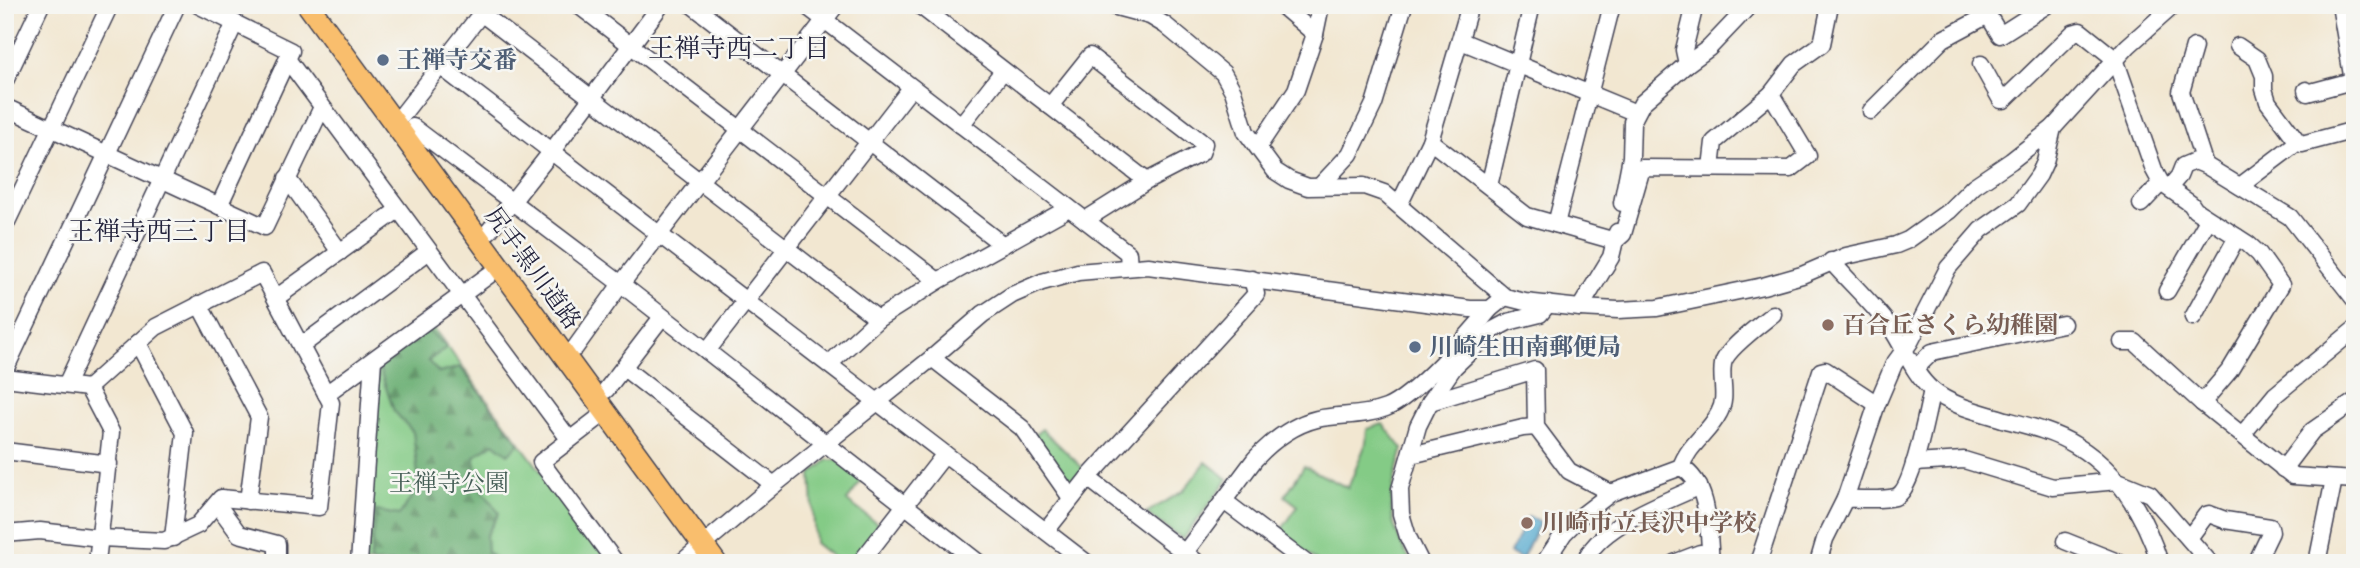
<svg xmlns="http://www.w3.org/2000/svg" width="2360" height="568" font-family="'IM FELL English','Noto Serif JP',serif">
	<defs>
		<pattern id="forest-firs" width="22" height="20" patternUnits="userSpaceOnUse" patternTransform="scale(1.75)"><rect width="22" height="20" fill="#6baf73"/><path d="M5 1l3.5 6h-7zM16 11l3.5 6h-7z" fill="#588e60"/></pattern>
	</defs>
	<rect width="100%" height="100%" fill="#f6f6f2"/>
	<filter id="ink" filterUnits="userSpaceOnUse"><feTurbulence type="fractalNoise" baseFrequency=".0143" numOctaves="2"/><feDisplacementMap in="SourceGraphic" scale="14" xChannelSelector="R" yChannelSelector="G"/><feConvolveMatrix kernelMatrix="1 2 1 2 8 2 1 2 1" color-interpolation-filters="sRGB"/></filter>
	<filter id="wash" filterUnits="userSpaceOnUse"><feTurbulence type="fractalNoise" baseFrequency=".00686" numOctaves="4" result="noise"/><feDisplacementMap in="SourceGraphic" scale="28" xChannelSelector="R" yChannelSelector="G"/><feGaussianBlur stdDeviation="1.57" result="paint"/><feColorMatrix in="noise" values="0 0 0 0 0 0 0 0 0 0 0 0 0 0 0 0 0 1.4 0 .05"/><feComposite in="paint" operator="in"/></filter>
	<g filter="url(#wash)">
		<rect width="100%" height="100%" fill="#f2e7d1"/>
		<g fill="#84cb86" stroke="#537660" stroke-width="2">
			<path d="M431 325 610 563H364L378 364Z"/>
			<path d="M1383 424 1403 449C1388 497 1384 519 1412 563H1319L1280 532 1298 506 1285 496 1304 466 1348 488 1366 443 1367 429Z"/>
			<path d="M1042 429 1085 470 1070 486 1033 436Z"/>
			<path d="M828 460H837L862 480 847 501 882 527 854 563H840L815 543 811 474Z"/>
			<path d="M1206 462 1228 479 1183 539 1146 513 1183 491Z"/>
		</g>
		<path fill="url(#forest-firs)" stroke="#466857" stroke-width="2" d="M426 329 447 347 428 361 439 373 460 367 520 443 508 454 494 443 474 457 483 491 499 513 486 536 487 552 501 563H370L376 511 399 515 412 497 418 475 413 432 394 411 378 364Z"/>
		<path fill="#52a8ce" stroke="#3a6584" stroke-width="2" d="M1528 516 1540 522 1522 559 1510 553Z"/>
	</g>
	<g filter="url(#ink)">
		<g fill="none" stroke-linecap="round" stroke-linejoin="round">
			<defs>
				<g id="minor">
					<path d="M198 5 291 51 219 206"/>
					<path d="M578 5 938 281"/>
					<path d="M692 5 1003 245"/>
					<path d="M805 5 1128 253 1129 267"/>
					<path d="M919 5 1147 181"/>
					<path d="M1109 5 1150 16 1165 25 1223 73 1233 91 1246 132 1275 171 1289 180 1308 187 1364 186 1384 193 1505 297 1525 302 1580 308 1618 310 1657 308 1763 286 1802 275 1846 256 1896 245 1908 240 1949 211 1974 186 2011 161 2053 128 2128 46 2174 5"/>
					<path d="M1281 5 1315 34"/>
					<path d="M2340 5 2355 93"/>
					<path d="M481 13 878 319"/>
					<path d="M1988 15 2000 35 2047 5"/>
					<path d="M1461 41 1636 113"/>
					<path d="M2238 46 2257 59 2264 76V89L2268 102 2298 142"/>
					<path d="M2194 47 2181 92 2205 165"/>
					<path d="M287 59 569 439"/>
					<path d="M1687 64 1684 50 1695 5"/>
					<path d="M1981 64 2001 100H2004L2073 33 2080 31 2115 59 2154 170 2161 183 2191 204 2195 210 2248 244 2259 254 2281 285 2230 370 2202 403"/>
					<path d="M440 66 1087 563"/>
					<path d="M5 81 41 5"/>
					<path d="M2306 90 2307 93 2352 81"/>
					<path d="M1050 106 1090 56 1204 144 1201 153 1147 181 1085 220"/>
					<path d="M5 107 265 227 322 107"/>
					<path d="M1871 111 1943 39 1988 15 1986 5"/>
					<path d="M402 115 487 6"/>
					<path d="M961 125 1003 71"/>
					<path d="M413 127 621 284 979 563"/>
					<path d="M1430 141 1527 216 1615 241 1623 234 1642 168 1791 169 1808 156 1771 94"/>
					<path d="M1258 147 1296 90 1315 34 1321 5"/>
					<path d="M1711 168 1714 142 1771 94 1794 64 1822 44 1830 5"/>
					<path d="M287 178 340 252"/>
					<path d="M1320 186 1350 154 1374 104 1404 5"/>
					<path d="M1489 186 1532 5"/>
					<path d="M2240 186 2298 142 2302 144 2355 130"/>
					<path d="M2169 188 2179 176 2183 166 2195 161 2205 165 2290 217 2355 300"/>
					<path d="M1622 203 1631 157 1632 122 1642 103 1687 64 1709 48 1750 5"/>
					<path d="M2141 204 2161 183"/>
					<path d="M1399 205 1430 141 1470 5"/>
					<path d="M1556 224 1612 5"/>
					<path d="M5 226 110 5"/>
					<path d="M489 231 552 151 661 5"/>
					<path d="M1831 261C1850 283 1873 304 1891 328 1905 348 1913 374 1932 390 1953 407 1981 412 2006 420 2029 426 2054 432 2075 445 2119 471 2145 516 2160 563"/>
					<path d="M2167 291 2208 220"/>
					<path d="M276 298 398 210"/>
					<path d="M199 304 259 417 248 501"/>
					<path d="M1580 308 1611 257 1617 232"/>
					<path d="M2193 317 2237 237"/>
					<path d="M2122 342H2135L2202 403 2293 476 2355 480"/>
					<path d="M138 343 185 433 173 538"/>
					<path d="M301 346 429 251"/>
					<path d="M575 348 621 284 836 5"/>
					<path d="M707 351 911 88"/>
					<path d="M932 358 1022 428 1071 498"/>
					<path d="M829 364 878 319 938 281 1069 208"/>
					<path d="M624 368 774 485"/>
					<path d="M1915 369 1932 352 2063 324"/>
					<path d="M5 370 177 5"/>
					<path d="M5 378 88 388 156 327 262 273 331 403 319 507 221 498 198 525 164 541 100 538 40 531 5 534"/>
					<path d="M66 385 235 23"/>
					<path d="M88 388 111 432 97 563"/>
					<path d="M606 390 662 317"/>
					<path d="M326 394 489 275"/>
					<path d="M1430 402 1535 370 1536 427 1569 471 1611 493"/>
					<path d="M606 412 541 462 616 563"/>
					<path d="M2242 435 2275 395 2355 329"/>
					<path d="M5 451 109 464"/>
					<path d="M1411 455 1523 428 1536 427"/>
					<path d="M1914 463 1964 460 2053 487 2118 481 2150 494 2210 563"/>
					<path d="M1681 467C1688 445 1709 433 1719 413 1728 397 1720 381 1723 364 1725 350 1762 323 1773 314"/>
					<path d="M1681 467C1711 485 1708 531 1711 563"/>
					<path d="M2283 469 2312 431 2355 401"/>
					<path d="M1088 478 1198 563"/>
					<path d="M1845 499C1860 498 1880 501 1895 497 1913 492 1927 410 1932 390"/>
					<path d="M1224 501 1306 563"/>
					<path d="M217 504 239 534 277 544V563"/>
					<path d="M1046 531 1088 478 1256 294 1252 279"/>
					<path d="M2189 538 2206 515 2209 514 2225 520 2270 527 2271 532 2256 563"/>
					<path d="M2065 541 2120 563"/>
					<path d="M359 563 373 360"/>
					<path d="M681 563 774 485 932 358 983 314 1012 295 1042 282 1078 272 1148 266 1470 309H1490L1505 297"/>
					<path d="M860 563 945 454"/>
					<path d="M1177 563 1255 459C1272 441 1292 425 1317 419 1340 414 1363 417 1386 408 1414 397 1470 334 1490 309"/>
					<path d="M1421 563 1408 537 1401 514 1400 489 1418 426 1430 402 1454 367 1493 330 1508 322 1540 314 1548 304"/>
					<path d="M1544 563 1564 533 1581 516 1611 493 1681 467"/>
					<path d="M1584 563C1598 525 1665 503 1699 486"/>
					<path d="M1674 563 1700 553 1710 554"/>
					<path d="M1758 563 1821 371 1825 370 1877 404"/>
					<path d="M1818 563 1825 539 1845 499 1877 404 1894 364 1910 342 1948 268 1981 230 2018 204 2039 175 2045 162 2053 128"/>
					<path d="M2317 563 2334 479"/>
				</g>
				<path id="major" d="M308 5 716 563"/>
			</defs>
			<use href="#minor" stroke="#414052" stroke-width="19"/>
			<use href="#major" stroke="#414052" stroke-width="24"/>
			<use href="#minor" stroke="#fff" stroke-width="16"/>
			<use href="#major" stroke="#f9be6d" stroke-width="21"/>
		</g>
	</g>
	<g fill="#5c6f8a" stroke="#f6f6f2" stroke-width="2.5">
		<circle cx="383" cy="60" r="7"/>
		<circle cx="1415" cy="347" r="7"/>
	</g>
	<g fill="#8d6e63" stroke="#f6f6f2" stroke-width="2.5">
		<circle cx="1828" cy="325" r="7"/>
		<circle cx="1527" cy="523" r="7"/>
	</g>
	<g text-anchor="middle" stroke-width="5" stroke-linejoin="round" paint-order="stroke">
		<g font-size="24" font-weight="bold" fill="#4e5e75" stroke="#f6f6f2" text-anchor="start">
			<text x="397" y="68">王禅寺交番</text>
			<text x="1429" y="355">川崎生田南郵便局</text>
		</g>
		<g font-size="24" fill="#22223b" stroke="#f6f6f2">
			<text transform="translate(533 268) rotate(54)" y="8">尻手黒川道路</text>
		</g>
		<g font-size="24" font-weight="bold" fill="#785e54" stroke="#f6f6f2" text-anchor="start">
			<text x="1842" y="333">百合丘さくら幼稚園</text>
			<text x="1541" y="531">川崎市立長沢中学校</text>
		</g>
		<g font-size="24" fill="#445d55" stroke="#f6f6f2">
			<text x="449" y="491">王禅寺公園</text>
		</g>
		<g font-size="26" fill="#22223b" stroke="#f6f6f2">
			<text x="739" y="57">王禅寺西二丁目</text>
			<text x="159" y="240">王禅寺西三丁目</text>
		</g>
	</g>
	<rect width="2360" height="568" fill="none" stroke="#f6f6f2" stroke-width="28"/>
</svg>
